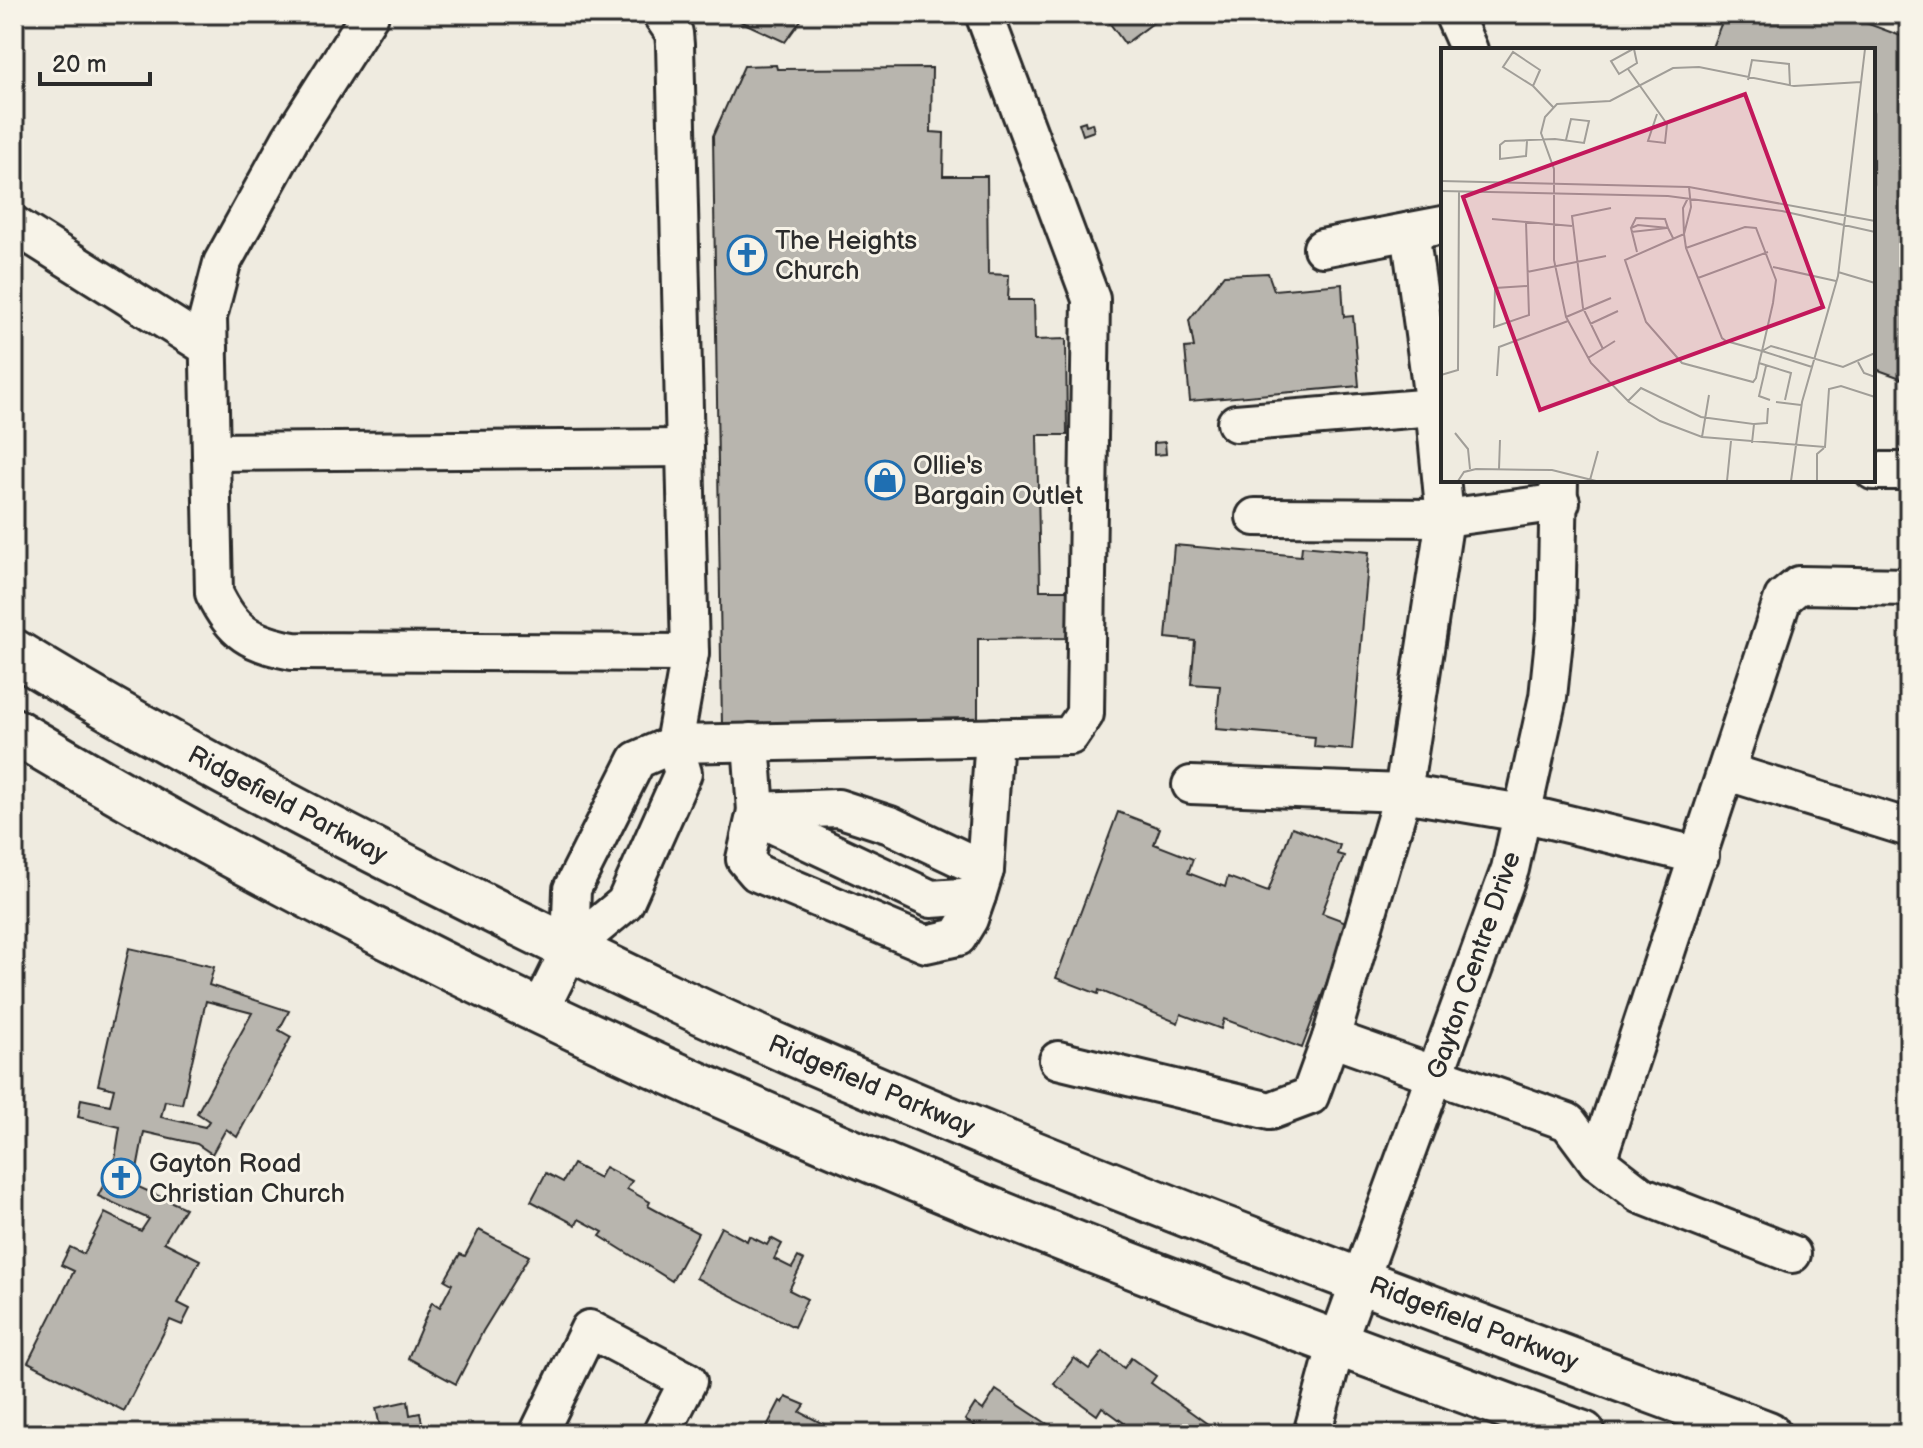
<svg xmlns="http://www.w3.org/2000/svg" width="1923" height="1448" font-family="'Balsamiq Sans',sans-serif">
	<rect width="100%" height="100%" fill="#efebe0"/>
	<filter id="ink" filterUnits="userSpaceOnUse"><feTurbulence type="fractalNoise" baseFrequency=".0125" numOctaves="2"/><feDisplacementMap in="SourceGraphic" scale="16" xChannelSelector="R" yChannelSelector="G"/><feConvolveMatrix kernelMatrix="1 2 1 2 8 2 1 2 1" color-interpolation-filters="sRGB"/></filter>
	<g filter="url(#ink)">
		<g fill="#b8b5ae" stroke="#2b2b2b" stroke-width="2" fill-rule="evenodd">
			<path d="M725 14H801L804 16 785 42Z"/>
			<path d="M1103 14H1165L1125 44Z"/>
			<path d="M1725 14H1842L1909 39V381L1873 368V50H1711Z"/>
			<path d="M776 65 777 69 932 68 931 132 944 133 943 176H987L988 274 1009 275 1008 300H1034L1035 340 1066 339 1067 435H1037L1040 590H1071L1070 638 978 639V725L722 727 713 136 744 66Z"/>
			<path d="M1085 121 1086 125 1092 123 1094 131 1083 135 1079 123Z"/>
			<path d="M1268 273 1274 290 1342 284 1344 317 1353 316 1359 386 1190 401 1185 348 1194 347 1189 320 1224 275Z"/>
			<path d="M1165 442 1166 454 1154 455V443Z"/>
			<path d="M1174 545 1301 556 1302 546 1369 552 1352 750 1314 747 1315 737 1216 729 1220 686 1191 684 1195 641 1166 638Z"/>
			<path d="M1118 812 1160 828 1154 844 1193 859 1188 873 1225 887 1228 877 1268 892 1292 827 1340 845 1337 854 1344 856 1322 913 1349 923 1302 1048 1224 1019 1221 1029 1181 1014 1178 1023 1099 990 1098 994 1056 978Z"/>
			<path d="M129 948 214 967 209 985 289 1011 279 1030 291 1037 237 1137 226 1129 212 1154 197 1144 144 1132 134 1185 185 1208 164 1242 200 1260 178 1303 190 1309 182 1325 170 1320 124 1411 28 1362 74 1271 61 1265 70 1247 84 1254 105 1213 141 1231 149 1219 98 1196 111 1170 113 1171 120 1127 78 1117 81 1099 110 1105 114 1089 98 1085ZM206 1001 252 1013 197 1113 209 1121 205 1127 161 1117 165 1101 182 1104Z"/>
			<path d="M573 1164 599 1178 605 1167 632 1181 627 1189 650 1202 648 1206 698 1233 672 1281 600 1236 603 1232 579 1219 576 1225 531 1201 546 1173 563 1182Z"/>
			<path d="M721 1227 747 1241 749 1236 767 1245 771 1238 782 1244 774 1259 792 1268 798 1257 804 1260 789 1290 807 1299 794 1327 696 1278Z"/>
			<path d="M479 1230 529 1256 483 1331 456 1384 408 1358 432 1302 440 1307 452 1284 445 1280 460 1254 465 1256Z"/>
			<path d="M1103 1352 1124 1368 1131 1358 1156 1376 1151 1383 1220 1433 1131 1434 1121 1427 1124 1423 1102 1407 1097 1415 1054 1384 1074 1358 1089 1369Z"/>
			<path d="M996 1390 1052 1427 1048 1434H970L975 1426 965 1420 975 1404 983 1410Z"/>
			<path d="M786 1397 805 1405 800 1412 829 1427 825 1434H763L780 1401 783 1403Z"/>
			<path d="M408 1401 410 1415 420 1413 423 1428 414 1430 415 1434H361V1431L380 1427 376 1408Z"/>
		</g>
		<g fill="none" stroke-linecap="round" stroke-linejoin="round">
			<defs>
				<g id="minor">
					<path d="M370 14 291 138 222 263 208 317 214 593C233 633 251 643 293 651L690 653"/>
					<path d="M661 14 674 33 675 45 690 653 674 744 1070 736 1085 714 1091 299 984 14"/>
					<path d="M1453 14 1469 50"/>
					<path d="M14 225 209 348"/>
					<path d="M1322 248 1443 225"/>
					<path d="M1236 423 1434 407"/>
					<path d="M211 452 685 448"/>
					<path d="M1873 471H1909"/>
					<path d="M1255 517 1445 518 1561 502"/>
					<path d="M751 742 756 811 778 827 931 899 977 896 985 870 994 737"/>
					<path d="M1728 772 1909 828"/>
					<path d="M1191 785 1403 793 1522 813 1700 856"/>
					<path d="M977 896 969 919 958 937 926 944 757 873 745 859 756 811 838 808 890 825 985 870"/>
					<path d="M539 1012 570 949 625 903 683 773 674 744 637 760 572 889 570 949"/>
					<path d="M1331 1038 1568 1122 1597 1161 1641 1195 1792 1254"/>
					<path d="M1058 1060 1270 1111 1310 1096 1331 1038 1403 793 1445 518 1435 415 1410 231"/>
					<path d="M1597 1161 1783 598 1799 585 1909 587"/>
					<path d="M538 1434 589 1329 688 1381 661 1434"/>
					<path d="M1312 1434 1337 1343 1510 869 1548 697 1556 621 1559 480"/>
				</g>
				<g id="major">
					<path d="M14 652C168 746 329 829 490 909 611 969 733 1029 858 1081 1157 1208 1463 1320 1768 1434"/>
					<path d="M14 731C291 897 583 1039 880 1164 1111 1262 1348 1347 1583 1434"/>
				</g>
			</defs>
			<use href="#minor" stroke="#2b2b2b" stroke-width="42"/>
			<use href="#major" stroke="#2b2b2b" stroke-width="50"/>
			<use href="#minor" stroke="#f7f3e8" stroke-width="36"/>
			<use href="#major" stroke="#f7f3e8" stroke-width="44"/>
		</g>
	</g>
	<defs>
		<symbol id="church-ring" viewBox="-11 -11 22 22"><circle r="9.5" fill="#f7f3e8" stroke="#1f6fb2" stroke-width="1.5"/><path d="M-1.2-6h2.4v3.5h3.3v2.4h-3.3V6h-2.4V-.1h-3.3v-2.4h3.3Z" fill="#1f6fb2"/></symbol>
		<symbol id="shop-ring" viewBox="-11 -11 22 22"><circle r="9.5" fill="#f7f3e8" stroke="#1f6fb2" stroke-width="1.5"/><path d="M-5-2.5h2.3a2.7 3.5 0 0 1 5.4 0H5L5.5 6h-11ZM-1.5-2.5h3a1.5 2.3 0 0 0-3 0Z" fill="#1f6fb2"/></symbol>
	</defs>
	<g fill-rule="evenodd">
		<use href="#church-ring" x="725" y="233" width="44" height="44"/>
		<use href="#shop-ring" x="863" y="458" width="44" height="44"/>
		<use href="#church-ring" x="99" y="1156" width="44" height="44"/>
	</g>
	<g text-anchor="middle" stroke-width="6" stroke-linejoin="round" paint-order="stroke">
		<g font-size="26" fill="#2b2b2b" stroke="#f7f3e8" text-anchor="start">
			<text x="775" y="249">The Heights<tspan x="775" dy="30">Church</tspan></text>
			<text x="913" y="474">Ollie's<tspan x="913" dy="30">Bargain Outlet</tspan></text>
			<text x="149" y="1172">Gayton Road<tspan x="149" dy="30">Christian Church</tspan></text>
		</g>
		<g font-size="26" fill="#2b2b2b" stroke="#f7f3e8">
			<text transform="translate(288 804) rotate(28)" y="9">Ridgefield Parkway</text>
			<text transform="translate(1473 965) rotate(-71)" y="9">Gayton Centre Drive</text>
			<text transform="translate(872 1085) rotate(23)" y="9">Ridgefield Parkway</text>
			<text transform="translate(1474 1323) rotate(21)" y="9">Ridgefield Parkway</text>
		</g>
	</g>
	<g transform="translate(1441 48)">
		<rect width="434" height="434" fill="#efebe0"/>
		<path fill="none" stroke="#a19e98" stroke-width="2" d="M192 1 170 13 178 26 196 15 193 1M187 21 226 76 224 95 207 93 216 66M307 32 311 12 348 16 349 38M420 34 353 38 258 19 232 20 169 53 116 56 104 69 100 85 113 121V212L125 269 150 315 188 354 219 373 261 389 384 399 388 341 400 338 434 349M92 38 62 19 72 4 99 22 92 38 112 59M86 93 85 108 59 111V97L64 93 114 91 143 95 148 73 130 71 125 92M0 133 248 139 434 173M0 143 227 148 341 163 434 184M247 150 242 160 243 186 250 159 248 139M51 171 131 178M85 174 88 267 53 279 54 240 86 238M190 180 195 170 224 171 227 180 190 184M245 200 304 179 315 180 335 232 332 255 321 303 318 315 315 330 312 334 241 315 205 274 184 212 243 186 245 200 281 290 285 293 321 303 371 319M196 204 190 180 197 177 227 180 232 190M332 219 395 233M86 224 165 208M397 224 434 235M257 230 327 204M125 269 170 250M149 276 177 263M162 301 142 260 131 168 170 160M321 303 330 298 402 319 434 305M147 310 174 293M417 314 423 325 434 329M318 315 350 325 344 352M325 318 318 348 329 352M0 327 17 322 18 143M56 328 58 299 127 273M187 353 200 340 260 369 313 376 311 395M335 354 360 357M313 376 326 375 327 360M14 385 27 401 29 421M261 389 268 347M58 421 59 392M149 432 157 403M17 433 23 424 35 421 111 422 155 433M286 433 290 393M350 433 361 354 397 228 424 1M376 433V406L383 400"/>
		<path fill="#c2185b" fill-opacity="0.15" stroke="#c2185b" stroke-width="4" d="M304 46 382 259 99 362 22 149Z"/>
		<rect width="434" height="434" fill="none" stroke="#2b2b2b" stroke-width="4"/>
	</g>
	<rect width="1923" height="1448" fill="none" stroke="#f7f3e8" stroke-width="48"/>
	<rect x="24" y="24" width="1875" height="1400" fill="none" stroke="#2b2b2b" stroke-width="3" filter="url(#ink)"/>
	<path d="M40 72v12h110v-12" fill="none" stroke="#2b2b2b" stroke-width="4"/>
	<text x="52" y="72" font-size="24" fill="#2b2b2b" stroke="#f7f3e8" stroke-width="6" paint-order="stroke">20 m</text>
</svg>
